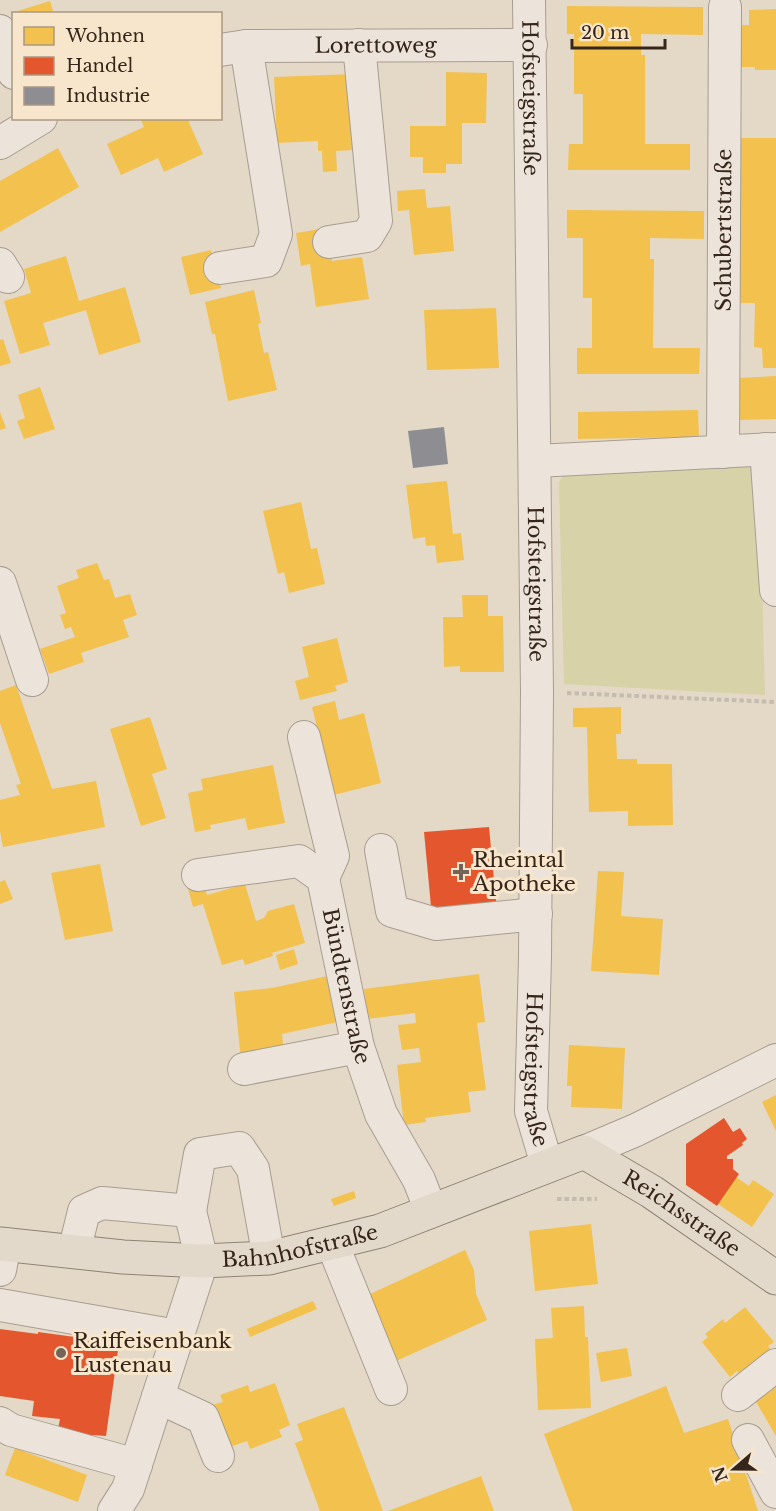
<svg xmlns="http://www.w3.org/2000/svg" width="776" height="1511" font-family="'Libre Baskerville',serif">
	<rect width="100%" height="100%" fill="#e4d8c7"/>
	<path fill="#d7d2a8" d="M749 465 759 473 765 695 564 684 559 482 565 474Z"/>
	<g fill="#f2c14e">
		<path d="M50 1 54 14H11V13Z"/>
		<path d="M567 6 703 7V35L641 34V55H645V144H690V170H568L569 144H583V94H574V34H567Z"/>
		<path d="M776 9V70H755V67H737L736 25H749V10Z"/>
		<path d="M446 72 487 73 486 123H462V164H446V173H423V157H410V126H446Z"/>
		<path d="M353 74 351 119 353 150 336 151 337 171 323 172 322 151H318V141L277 143 274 77Z"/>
		<path d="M140 118H187L203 154 164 172 158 158 121 175 107 144 144 127Z"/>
		<path d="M734 138H776V368H763L762 348 754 347 755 303H732Z"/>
		<path d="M58 148 79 187 0 232V181Z"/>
		<path d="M425 189 427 208 450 206 454 251 414 255 409 210 398 211 397 191Z"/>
		<path d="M567 210 704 211V239L650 238V259H654L653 348H700L699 374H577V348H592V298H583V238H567Z"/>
		<path d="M326 228 332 261 362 257 369 299 316 307 310 264 301 266 296 233Z"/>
		<path d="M211 250 221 288 190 295 181 257Z"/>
		<path d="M66 256 79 301 125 287 141 342 99 355 86 310 43 323 50 345 20 354 4 301 31 293 24 269Z"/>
		<path d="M254 290 261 323 258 324 264 353 268 352 277 390 228 401 215 334H212L205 302Z"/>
		<path d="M496 308 499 368 427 370 424 310Z"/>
		<path d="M3 339 11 363 0 366V340Z"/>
		<path d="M776 376V419L739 420 738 378Z"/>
		<path d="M40 387 55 429 24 439 17 421 25 418 18 395Z"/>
		<path d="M698 410 699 437 578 439V412Z"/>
		<path d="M0 412 6 428 0 430Z"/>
		<path d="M447 481 453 534 461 533 464 560 437 563 435 545 426 546 425 537 413 539 406 485Z"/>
		<path d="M301 502 311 549 317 548 325 584 289 593 284 572 278 574 263 511Z"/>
		<path d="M97 563 104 580 109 579 115 598 130 594 137 615 123 620 129 637 81 653 84 662 49 674 40 649 75 637 71 627 65 629 60 615 66 613 57 586 79 578 76 570Z"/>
		<path d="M462 595H488V616H503L504 672H460V666L444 667 443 617H463Z"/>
		<path d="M337 638 348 682 335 686 337 691 300 700 295 681 309 677 302 647Z"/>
		<path d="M16 685 52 789 96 781 105 827 3 847 0 831V800L20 795 16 785 21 784 0 723V691Z"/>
		<path d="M335 701 339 720 364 713 381 783 334 795 312 707Z"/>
		<path d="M621 707V734H616L617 759H637V764H672L673 825 628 826V811L589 812 587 727H573V708Z"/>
		<path d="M150 717 167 769 152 774 166 818 141 826 110 729Z"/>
		<path d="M273 765 285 823 248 830 245 818 210 825 211 829 195 832 188 793 203 790 201 779Z"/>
		<path d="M100 864 113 931 65 940 51 873Z"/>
		<path d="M598 871 624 872 621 916 663 919 659 975 591 971Z"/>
		<path d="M5 880 13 899 0 904V882Z"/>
		<path d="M203 881 207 895 245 884 256 921 264 918 268 911 294 904 305 943 272 953 273 956 245 965 243 959 222 965 203 904 193 907 187 885Z"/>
		<path d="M294 949 298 964 280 970 276 955Z"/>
		<path d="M479 974 485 1022 477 1023 486 1090 468 1092 471 1112 425 1118 426 1122 404 1125 397 1065 421 1062 419 1048 402 1050 398 1025 416 1023 415 1013 367 1019 364 989Z"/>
		<path d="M332 975 342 1021 282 1034 284 1054 241 1059 234 992 272 988Z"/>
		<path d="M569 1045 625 1048 622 1109 571 1107 572 1086H567Z"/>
		<path d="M776 1095V1131L762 1102Z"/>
		<path d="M736 1177 749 1186 753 1180 774 1194 752 1227 718 1204Z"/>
		<path d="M354 1191 356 1198 334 1206 331 1199Z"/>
		<path d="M591 1224 598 1284 535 1291 529 1231Z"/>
		<path d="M465 1250 474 1270 476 1294 487 1320 396 1361 368 1295Z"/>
		<path d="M313 1301 317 1309 250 1337 247 1329Z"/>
		<path d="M584 1306 585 1337H588L591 1408 538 1410 535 1339 553 1338 551 1308Z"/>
		<path d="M745 1307 774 1342 768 1346 773 1352 744 1380 737 1371 730 1377 702 1342 708 1337 705 1334 723 1319 725 1323Z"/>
		<path d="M627 1348 632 1376 601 1382 596 1353Z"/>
		<path d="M776 1378V1436L752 1395Z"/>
		<path d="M275 1383 290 1425 279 1430 282 1437 250 1449 247 1441 227 1448 212 1405 223 1402 220 1395 248 1385 250 1392Z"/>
		<path d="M666 1386 684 1433 728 1419 758 1511H573L544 1434Z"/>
		<path d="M344 1407 383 1511H320L295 1443 303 1440 297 1424Z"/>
		<path d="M15 1448 87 1475 78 1502 5 1475Z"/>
		<path d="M481 1476 494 1511H388Z"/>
	</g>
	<g fill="#e4572e">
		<path d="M489 827 497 911 432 917 424 832Z"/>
		<path d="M724 1118 733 1132 740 1128 747 1139 742 1143 743 1145 727 1156V1159H733V1169L739 1174 717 1206 686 1185V1144Z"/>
		<path d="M0 1329 38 1334V1332L119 1343 106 1436 93 1435V1438L58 1429 60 1419 32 1416 34 1401 0 1396Z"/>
	</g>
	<path fill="#8d8d92" d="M444 427 448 464 413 468 408 431Z"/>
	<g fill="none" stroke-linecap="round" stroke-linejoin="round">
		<defs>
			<g id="minor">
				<path id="s1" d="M529 0 537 692 535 957 531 1111 547 1165"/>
				<path d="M0 31 14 73"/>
				<path id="s2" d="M220 50 246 46 531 45"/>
				<path d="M0 143 41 118"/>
				<path d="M329 242 367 236 376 221 359 45"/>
				<path d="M0 264 8 277"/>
				<path d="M220 268 266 261 276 234 246 46"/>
				<path d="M766 449 776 590"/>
				<path id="s3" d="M723 452 725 7"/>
				<path d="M536 461 776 449"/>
				<path d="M0 583 32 680"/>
				<path d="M304 737 333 856 323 878"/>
				<path d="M381 850 392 911 436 924 536 914"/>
				<path id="s4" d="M198 875 299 861 323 878 358 1047 381 1114 419 1180 431 1211"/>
				<path d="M244 1069 358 1047"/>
				<path d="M584 1152 636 1130 776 1060"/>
				<path d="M190 1211 200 1154 239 1148 253 1169 269 1258"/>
				<path d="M332 1243 391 1389"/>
				<path d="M74 1252 84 1211 102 1203 190 1211 202 1261 128 1489 114 1511"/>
				<path d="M0 1270 5 1244"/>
				<path d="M0 1305 177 1336"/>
				<path d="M738 1395 776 1365"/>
				<path d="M158 1397 203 1418 218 1456"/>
				<path d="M0 1423 11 1430 136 1465"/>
				<path d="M748 1440 776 1492"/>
			</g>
			<g id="major">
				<path id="s5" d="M0 1244 123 1257 202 1261 269 1258 380 1231 584 1152 652 1192 776 1278"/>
			</g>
		</defs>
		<use href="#minor" stroke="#a89d91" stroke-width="34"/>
		<use href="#major" stroke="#8e8378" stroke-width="35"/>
		<g stroke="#c4bbb1" stroke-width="4" stroke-dasharray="4.5 3" stroke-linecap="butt">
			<path d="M567 693 776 702"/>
			<path d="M557 1199H597"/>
		</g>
		<use href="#minor" stroke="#ece4da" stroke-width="32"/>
		<use href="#major" stroke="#e3d9cb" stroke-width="33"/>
	</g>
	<g fill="#736457" stroke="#f7e6cb" stroke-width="2">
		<path d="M458 863h6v6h6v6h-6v6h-6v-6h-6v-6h6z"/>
		<circle cx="61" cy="1353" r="6"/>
	</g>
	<g text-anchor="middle" stroke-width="6" stroke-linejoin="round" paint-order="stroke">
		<g font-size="21" fill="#36251a" stroke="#f7e6cb">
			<text dy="7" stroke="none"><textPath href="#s2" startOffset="156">Lorettoweg</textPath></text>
			<text dy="7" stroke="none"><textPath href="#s1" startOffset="98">Hofsteigstraße</textPath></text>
			<text dy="7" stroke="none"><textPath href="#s3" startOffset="222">Schubertstraße</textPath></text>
			<text dy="7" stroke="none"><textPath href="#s1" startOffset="584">Hofsteigstraße</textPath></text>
			<text dy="7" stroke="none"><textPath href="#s4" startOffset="242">Bündtenstraße</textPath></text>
			<text dy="7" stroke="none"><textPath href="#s1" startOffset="1070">Hofsteigstraße</textPath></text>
			<text dy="7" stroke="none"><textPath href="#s5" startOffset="718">Reichsstraße</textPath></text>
			<text dy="7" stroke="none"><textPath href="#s5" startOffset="302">Bahnhofstraße</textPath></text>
		</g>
		<g font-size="21" fill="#36251a" stroke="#f7e6cb" text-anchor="start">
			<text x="473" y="867">Rheintal<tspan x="473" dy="24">Apotheke</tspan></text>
			<text x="73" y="1348">Raiffeisenbank<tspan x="73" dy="24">Lustenau</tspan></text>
		</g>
	</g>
	<rect x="12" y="12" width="210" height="108" fill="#f7e6cb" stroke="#aa9984" stroke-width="1.5"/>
	<rect x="24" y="27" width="30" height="18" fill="#f2c14e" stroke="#aa9984" stroke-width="1.5"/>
	<text x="66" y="42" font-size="18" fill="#36251a">Wohnen</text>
	<rect x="24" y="57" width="30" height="18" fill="#e4572e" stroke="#aa9984" stroke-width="1.5"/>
	<text x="66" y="72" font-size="18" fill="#36251a">Handel</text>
	<rect x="24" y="87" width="30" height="18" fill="#8d8d92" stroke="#aa9984" stroke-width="1.5"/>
	<text x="66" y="102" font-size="18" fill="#36251a">Industrie</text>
	<g transform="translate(734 1469) rotate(250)" stroke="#f7e6cb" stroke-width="4.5" paint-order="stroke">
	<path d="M0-4.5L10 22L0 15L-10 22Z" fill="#36251a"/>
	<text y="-9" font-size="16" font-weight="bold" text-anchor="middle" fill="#36251a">N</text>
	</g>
	<path d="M572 39v9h93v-9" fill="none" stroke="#36251a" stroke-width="3"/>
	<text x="581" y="39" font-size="18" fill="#36251a" stroke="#f7e6cb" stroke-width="4.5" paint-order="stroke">20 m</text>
</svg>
